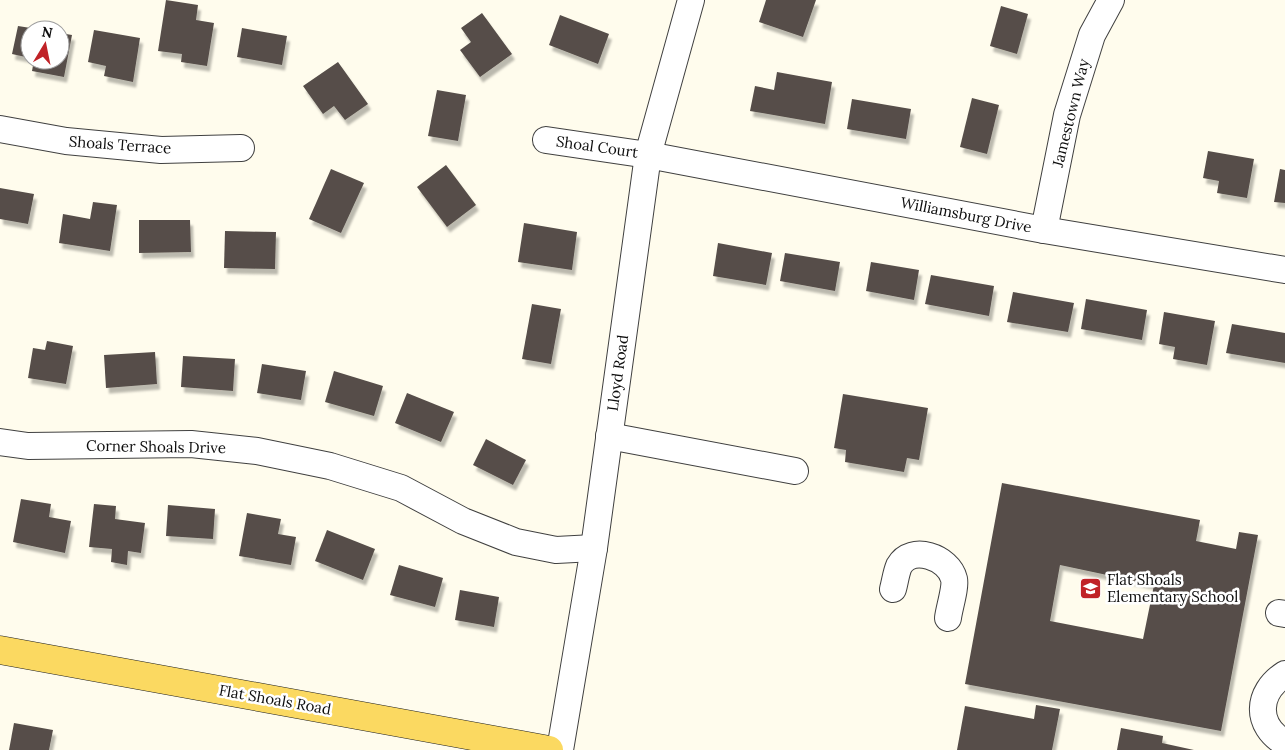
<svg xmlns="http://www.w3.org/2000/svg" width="1285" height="750" font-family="Lora,serif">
	<defs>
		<filter id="shadow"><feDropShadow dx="3" dy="5.5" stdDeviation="1" flood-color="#0004"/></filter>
	</defs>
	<rect width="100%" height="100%" fill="#fffced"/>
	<g fill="#564e49" fill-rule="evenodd" filter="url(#shadow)">
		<path d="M166 0 198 5 196 20 214 23 207 66 181 62 182 54 158 51Z"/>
		<path d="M766 0H816L803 37 759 22Z"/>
		<path d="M1001 6 1028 14 1017 54 990 46Z"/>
		<path d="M482 13 512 54 480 77 460 50 471 42 461 28Z"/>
		<path d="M560 15 609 34 598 64 549 45Z"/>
		<path d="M18 26 37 29 30 30V58L12 54Z"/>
		<path d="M242 28 287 36 282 65 237 57Z"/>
		<path d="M94 30 140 38 133 82 104 76 106 66 88 62Z"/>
		<path d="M60 33 72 35 64 77 32 71 34 60H60Z"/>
		<path d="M338 62 368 104 345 120 334 106 323 114 303 86Z"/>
		<path d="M777 72 832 82 825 124 750 111 755 86 774 90Z"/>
		<path d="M437 90 466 95 458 141 428 136Z"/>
		<path d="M972 98 999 105 987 154 960 147Z"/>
		<path d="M852 99 911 109 906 139 847 129Z"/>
		<path d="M1208 151 1254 159 1247 198 1217 193 1219 181 1203 178Z"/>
		<path d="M446 165 476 205 447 227 417 187Z"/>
		<path d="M331 169 364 183 341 233 309 219Z"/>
		<path d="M1280 169 1285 170V203L1274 202Z"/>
		<path d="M0 188 34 194 28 224 0 219Z"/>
		<path d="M93 202 117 205 110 251 59 243 63 214 90 219Z"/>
		<path d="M139 220H190L191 252 139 253Z"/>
		<path d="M524 223 577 232 572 270 518 262Z"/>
		<path d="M225 231 276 232 275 269 224 268Z"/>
		<path d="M718 243 772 253 766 285 713 276Z"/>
		<path d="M785 253 840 262 835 291 780 281Z"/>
		<path d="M871 262 919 270 914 300 866 291Z"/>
		<path d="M931 275 994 286 989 316 925 304Z"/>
		<path d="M1013 292 1074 303 1068 332 1007 322Z"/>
		<path d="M1086 299 1147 310 1142 340 1081 329Z"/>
		<path d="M532 304 561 309 551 364 522 359Z"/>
		<path d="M1164 312 1215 321 1207 365 1173 359 1175 347 1159 344Z"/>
		<path d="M1232 324 1285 333V363L1226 353Z"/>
		<path d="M47 341 73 346 66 384 28 378 33 348 45 350Z"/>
		<path d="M155 352 157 384 106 388 104 355Z"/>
		<path d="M183 356 235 359 233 391 181 387Z"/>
		<path d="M262 364 306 371 301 400 257 393Z"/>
		<path d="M334 371 383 386 374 416 325 402Z"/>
		<path d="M407 393 454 412 441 442 395 423Z"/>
		<path d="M843 394 928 408 919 460 907 458 904 472 845 462 846 450 834 448Z"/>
		<path d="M486 439 526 460 513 485 473 465Z"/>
		<path d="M1002 483 1200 520 1196 541 1236 549 1239 532 1258 535 1221 731 965 684ZM1060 565 1154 585 1143 639 1050 621Z"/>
		<path d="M21 499 51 504 49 517 71 521 65 553 13 542Z"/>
		<path d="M94 504 116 506 115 519 145 523 141 553 128 551 127 565 111 562 112 549 89 547Z"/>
		<path d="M168 505 215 509 213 539 166 536Z"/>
		<path d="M247 513 281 519 278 534 296 537 291 565 239 556Z"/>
		<path d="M327 530 375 549 363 580 315 561Z"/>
		<path d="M399 565 443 578 435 607 390 595Z"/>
		<path d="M460 590 499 597 494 627 455 620Z"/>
		<path d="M1036 705 1060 709 1052 750H957L965 706 1034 719Z"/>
		<path d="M14 723 53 730 49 750H9Z"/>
		<path d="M1121 728 1163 736 1162 743 1194 750H1117Z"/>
	</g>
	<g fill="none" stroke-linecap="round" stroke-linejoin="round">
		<defs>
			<g id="minor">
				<path d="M0 129 66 141 161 150 241 148"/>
				<path d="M546 140 648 155 1044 230 1285 270"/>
				<path d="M1044 230 1067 115 1092 35 1111 0"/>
				<path d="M609 436 795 471"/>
				<path d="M0 442 28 446 191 444 257 451 330 466 401 488 463 521 516 542 556 550 594 548"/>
				<path d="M893 589C895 582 896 573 899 566 911 544 949 557 954 579 956 587 949 609 948 618"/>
				<path d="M1279 613 1285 614"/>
				<path d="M1285 674C1256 693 1255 725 1285 743"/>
				<path d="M560 750 594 548 648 155 691 0"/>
			</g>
			<path id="major" d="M0 650 549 750"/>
		</defs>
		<use href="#minor" stroke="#404040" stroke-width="28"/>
		<use href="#major" stroke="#1e1e1e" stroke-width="29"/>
		<use href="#minor" stroke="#fff" stroke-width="26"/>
		<use href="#major" stroke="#fbd961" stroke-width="28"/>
	</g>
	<defs>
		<symbol id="school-square" viewBox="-11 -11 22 22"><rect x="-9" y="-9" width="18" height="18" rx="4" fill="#c02227" stroke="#fff"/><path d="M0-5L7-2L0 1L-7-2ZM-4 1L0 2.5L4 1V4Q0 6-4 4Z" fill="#fff"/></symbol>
	</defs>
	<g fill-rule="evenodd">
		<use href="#school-square" x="1078" y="576" width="25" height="25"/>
	</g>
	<g text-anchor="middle" stroke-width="5" stroke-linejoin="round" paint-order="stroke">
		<g font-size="15" fill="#0d0d0d" stroke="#fff">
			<text transform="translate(1071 113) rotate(-76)" y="5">Jamestown Way</text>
			<text transform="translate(120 145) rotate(4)" y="5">Shoals Terrace</text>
			<text transform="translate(597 147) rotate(8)" y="5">Shoal Court</text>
			<text transform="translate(966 215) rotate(11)" y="5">Williamsburg Drive</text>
			<text transform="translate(618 373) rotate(-82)" y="5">Lloyd Road</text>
			<text transform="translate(156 447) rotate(1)" y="5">Corner Shoals Drive</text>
			<text transform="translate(275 700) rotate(10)" y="5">Flat Shoals Road</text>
		</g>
		<g font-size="15" fill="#0d0d0d" stroke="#fff" text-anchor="start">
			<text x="1107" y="585">Flat Shoals<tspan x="1107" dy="17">Elementary School</tspan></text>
		</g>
	</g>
	<g transform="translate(45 45) rotate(10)"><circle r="24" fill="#ffffff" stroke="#9e9e9e"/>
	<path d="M0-4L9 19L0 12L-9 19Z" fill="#c02227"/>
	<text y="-8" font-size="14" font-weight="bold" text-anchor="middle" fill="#0d0d0d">N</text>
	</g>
</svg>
